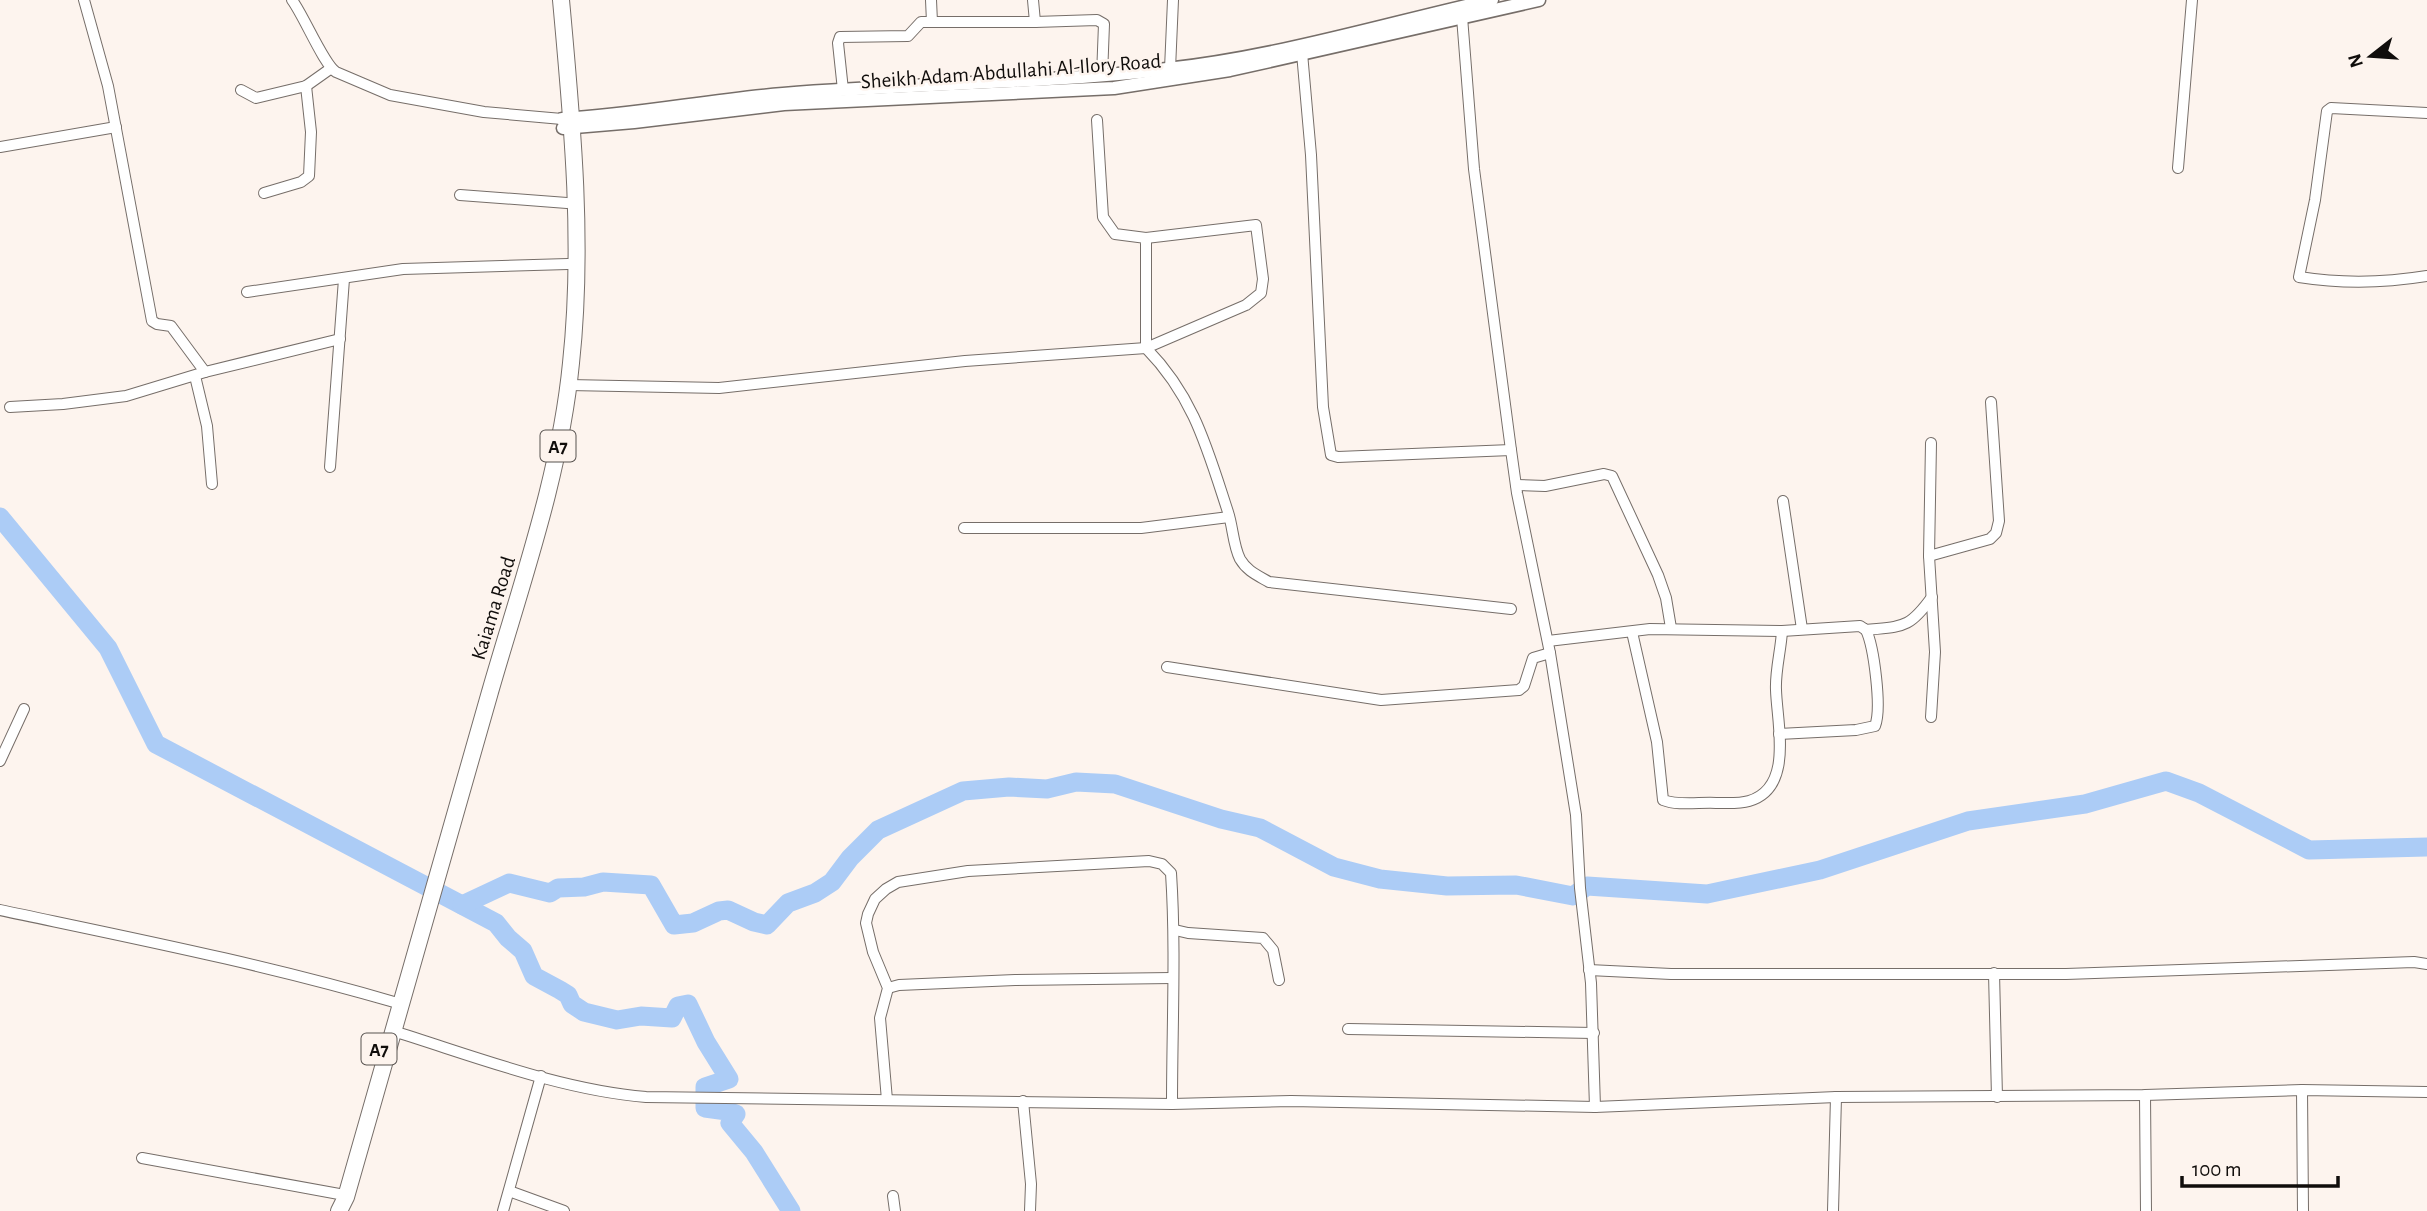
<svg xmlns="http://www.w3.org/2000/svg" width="2427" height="1211" font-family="'Alegreya Sans',sans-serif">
	<rect width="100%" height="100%" fill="#fdf4ee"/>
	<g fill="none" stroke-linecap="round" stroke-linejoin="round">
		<g stroke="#acccf6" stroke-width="19">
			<path d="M0 517 108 648 156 744 496 923 508 938 523 951 534 976 560 990 568 995 572 1004 584 1012 617 1020 641 1016 672 1018 678 1006 688 1004 706 1042 729 1079 705 1087V1108L727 1111 736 1114 730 1123 754 1152 791 1211"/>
			<path d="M462 905 509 883 550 893 558 888 584 887 603 882 651 885 674 925 693 923 719 911 728 910 754 922 767 925 788 903 815 893 832 882 850 858 878 830 963 791 1009 787 1047 789 1076 782 1115 784 1221 819 1260 828 1334 867 1380 879 1447 886 1516 885 1573 896 1587 886 1707 894 1820 870 1968 821 2085 804 2166 781 2199 793 2309 850 2427 847"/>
		</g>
		<defs>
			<g id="minor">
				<path d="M84 0 108 86 152 321 157 324 171 326 205 372"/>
				<path d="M292 0C304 16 324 65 336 72L390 95 484 112 562 119"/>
				<path d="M931 0 932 22"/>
				<path d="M1033 0 1035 22"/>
				<path d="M1462 17 1474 169 1511 450 1517 493 1550 653 1576 815 1580 888 1591 983 1595 1107"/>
				<path d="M1302 53 1311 155 1323 407 1331 455 1338 457 1511 450"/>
				<path d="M1170 69 1173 0"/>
				<path d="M241 90 256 98 306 86 330 69"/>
				<path d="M843 90 838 43 840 37 908 36 921 22H1035L1097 20 1104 24 1102 76"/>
				<path d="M2427 113 2331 108 2327 111 2315 200 2299 277C2343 284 2384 283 2427 276"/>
				<path d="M1097 120 1103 217 1115 234 1146 238V348C1194 397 1207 448 1228 512 1233 527 1233 545 1240 559 1247 571 1257 575 1269 582L1511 609"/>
				<path d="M0 147 116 127"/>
				<path d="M2178 168 2192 0"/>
				<path d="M264 193 301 182 309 176 311 132 306 86"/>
				<path d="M460 195 567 203"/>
				<path d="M247 292 403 269 568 264"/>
				<path d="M195 376 207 426 212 484"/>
				<path d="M569 385 719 388 965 361 1146 348 1246 305 1261 293 1263 279 1256 225 1146 238"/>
				<path d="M10 407 63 404 126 396 205 372 340 339"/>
				<path d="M330 467 344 279"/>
				<path d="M1516 485 1545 486 1604 474 1612 476 1658 575 1666 598 1671 628"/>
				<path d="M1783 501 1802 629"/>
				<path d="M964 528H1141L1229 517"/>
				<path d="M1929 556 1990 539 1996 533 1999 521 1991 402"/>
				<path d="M1632 632 1657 742 1663 800C1678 806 1700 802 1716 803 1727 803 1739 804 1749 801 1794 788 1777 724 1776 690 1775 671 1781 650 1782 631"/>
				<path d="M1548 641 1650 629 1782 631 1860 626 1866 630C1903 626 1909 629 1932 597"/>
				<path d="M1167 667 1381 700 1519 690 1524 686 1533 658 1550 653"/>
				<path d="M1931 717 1935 652 1929 556 1931 443"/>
				<path d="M1779 734 1856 730 1875 726C1882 709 1874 647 1866 630"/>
				<path d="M0 761 24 709"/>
				<path d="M0 910C132 938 264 964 394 1002"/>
				<path d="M1175 930 1188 933 1263 938 1273 950 1279 980"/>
				<path d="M1589 970 1671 974H2066L2414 962 2427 964"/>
				<path d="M1994 973 1997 1097"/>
				<path d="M888 988 899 985 1015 980 1172 978"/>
				<path d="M1348 1029 1594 1033"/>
				<path d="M393 1031C474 1056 561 1090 646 1097L1172 1104 1291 1101 1595 1107 1836 1097 2145 1095 2302 1090 2427 1092"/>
				<path d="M2302 1090 2303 1211"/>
				<path d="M2145 1095 2146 1211"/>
				<path d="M887 1100 880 1018 888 988 873 952 866 923 868 914 875 899 886 889 898 882 968 871 1149 861 1162 864 1171 873C1176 949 1172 1027 1172 1104"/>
				<path d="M1023 1101 1031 1184 1030 1211"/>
				<path d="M142 1158 339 1194"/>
				<path d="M509 1191 564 1211"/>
				<path d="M893 1196 895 1211"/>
				<path d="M503 1211 541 1076"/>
				<path d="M1833 1211 1836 1097"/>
			</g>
			<g id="tertiary">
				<path d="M562 119C636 115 709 100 783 94 911 83 1040 84 1167 69 1277 57 1385 24 1492 0"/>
				<path d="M563 128 634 122 784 104 1114 88 1230 70 1539 0"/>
			</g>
			<path id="trunk" d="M339 1211 346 1197C394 1028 442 860 490 692 521 584 560 476 571 363 584 243 572 120 561 0"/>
		</defs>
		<use href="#minor" stroke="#766e69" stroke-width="12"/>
		<use href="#tertiary" stroke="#766e69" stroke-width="15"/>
		<use href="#trunk" stroke="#766e69" stroke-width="18"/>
		<use href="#minor" stroke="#fff" stroke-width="10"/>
		<use href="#tertiary" stroke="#fff" stroke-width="12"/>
		<use href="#trunk" stroke="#fff" stroke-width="16"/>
	</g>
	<g text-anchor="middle" stroke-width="5" stroke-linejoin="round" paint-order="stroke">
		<g fill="#fdf4ee" stroke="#57524f" stroke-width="2">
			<rect x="540.5" y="430.5" width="35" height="31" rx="5"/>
			<rect x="361.5" y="1033.5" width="35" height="31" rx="5"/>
		</g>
		<g font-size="19" font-weight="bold" fill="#100d0b">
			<text x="558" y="453">A7</text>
			<text x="379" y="1056">A7</text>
		</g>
		<g font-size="21" fill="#100d0b" stroke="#fdf4ee">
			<text transform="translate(1011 71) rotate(-4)" y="7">Sheikh Adam Abdullahi Al-Ilory Road</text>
			<text transform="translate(493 608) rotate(-73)" y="7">Kaiama Road</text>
		</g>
	</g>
	<g transform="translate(2371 56) rotate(253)" stroke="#fdf4ee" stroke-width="5" paint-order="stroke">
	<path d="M0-5L12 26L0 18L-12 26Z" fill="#100d0b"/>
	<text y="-10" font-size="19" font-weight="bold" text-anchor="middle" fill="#100d0b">N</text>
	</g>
	<path d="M2182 1176v10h156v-10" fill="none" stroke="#100d0b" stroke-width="3.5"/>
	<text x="2192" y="1176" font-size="21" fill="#100d0b" stroke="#fdf4ee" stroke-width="5" paint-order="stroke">100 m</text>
</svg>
